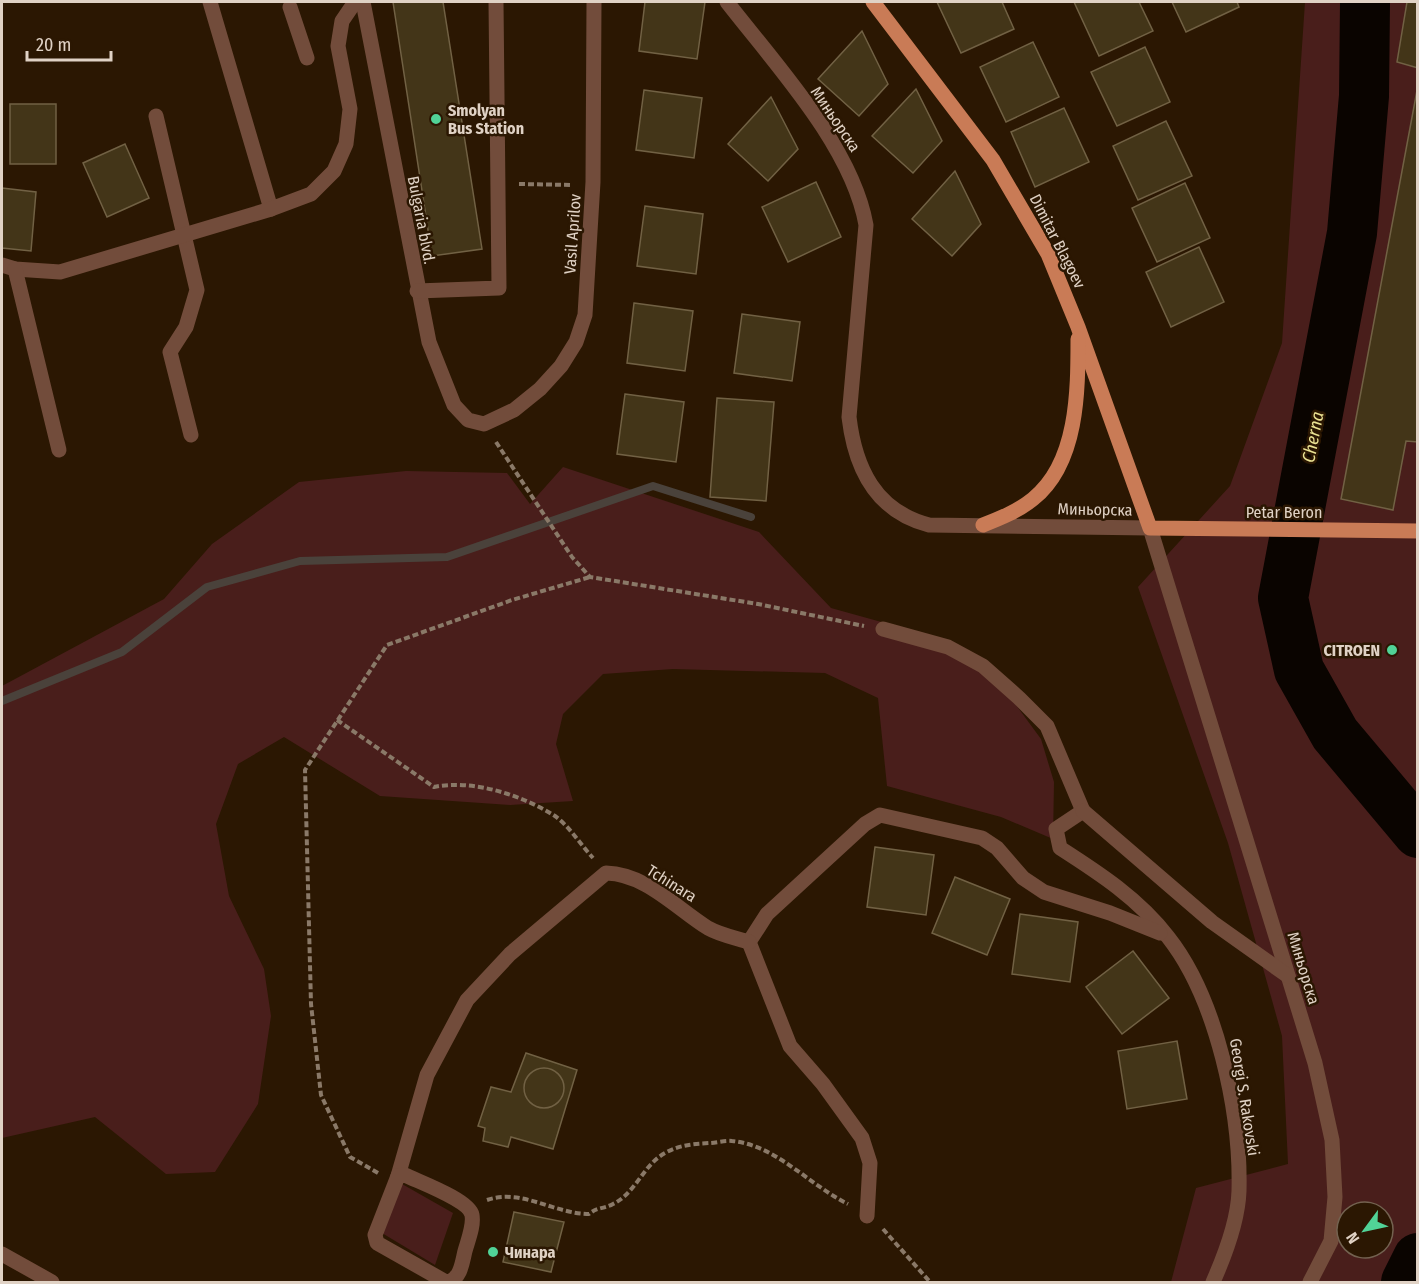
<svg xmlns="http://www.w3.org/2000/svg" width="1419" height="1284" font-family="'Fira Sans Condensed',sans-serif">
	<rect width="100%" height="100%" fill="#2b1702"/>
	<g fill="#491e1b" fill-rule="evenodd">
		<path d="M1305 2H1417V1282H1171L1196 1188 1288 1164 1282 1036 1228 843 1138 587 1230 486 1282 343ZM1347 1212H1383V1248H1347Z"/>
		<path d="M563 467 759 532 831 608 939 638 1008 694 1041 739 1054 782 1053 839 1001 817 887 786 878 698 825 673 673 669 603 674 563 714 556 744 573 801 510 805 380 796 284 737 238 764 216 824 229 896 264 969 271 1016 258 1104 215 1172 166 1174 95 1117 2 1138V686L164 599 212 544 299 482 406 471 507 473 530 504Z"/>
		<path d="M402 1184 453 1213 435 1265 382 1233Z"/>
	</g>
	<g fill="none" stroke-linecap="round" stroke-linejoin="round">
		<path stroke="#4a423b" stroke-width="8" d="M2 701 122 652 207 587 300 561 447 557 653 486 751 517"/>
		<g stroke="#0a0400" stroke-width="50">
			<path d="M1365 2 1364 96 1352 233 1283 598 1299 670 1335 734 1418 833"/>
			<path d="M1406 1282 1418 1258"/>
		</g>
	</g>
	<g fill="#433518" stroke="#716144" stroke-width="1.5">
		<path d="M393 2H443L482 249 432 256Z"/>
		<path d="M645 2H705L697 59 639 51Z"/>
		<path d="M937 2H1002L1014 29 961 53Z"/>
		<path d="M1074 2H1139L1153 31 1099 56Z"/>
		<path d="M1172 2H1237L1239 7 1186 32Z"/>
		<path d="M1407 2H1418V68L1397 62Z"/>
		<path d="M862 31 888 84 859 116 818 79Z"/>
		<path d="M1033 42 1059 97 1006 122 980 67Z"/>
		<path d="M1145 47 1170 102 1117 126 1091 72Z"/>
		<path d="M1418 85V442L1406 441 1393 510 1341 499Z"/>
		<path d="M916 89 942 141 913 173 872 136Z"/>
		<path d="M644 90 702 98 694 158 636 150Z"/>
		<path d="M771 97 798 149 768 181 728 144Z"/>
		<rect x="10" y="104" width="46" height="60"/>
		<path d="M1064 108 1089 162 1035 187 1011 132Z"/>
		<path d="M1166 121 1192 176 1138 200 1113 146Z"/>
		<path d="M125 144 149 198 107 217 83 163Z"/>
		<path d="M955 171 981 224 952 256 912 219Z"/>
		<path d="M816 182 841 237 788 262 762 207Z"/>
		<path d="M1185 183 1210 238 1157 262 1132 208Z"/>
		<path d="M2 188 36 192 31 251 2 248Z"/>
		<path d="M645 206 703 214 696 274 637 266Z"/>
		<path d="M1199 247 1224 302 1171 327 1146 272Z"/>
		<path d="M634 303 693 311 685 371 627 363Z"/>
		<path d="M742 314 800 322 792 381 734 373Z"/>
		<path d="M625 394 684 402 676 462 617 454Z"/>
		<path d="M717 398 774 402 766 501 710 497Z"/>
		<path d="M875 847 934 855 926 915 867 907Z"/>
		<path d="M955 877 1010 899 987 955 932 933Z"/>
		<path d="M1020 914 1078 922 1070 982 1012 974Z"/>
		<path d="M1133 951 1169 998 1122 1034 1086 987Z"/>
		<path d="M1177 1041 1187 1099 1127 1109 1118 1051Z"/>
		<path d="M526 1053 577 1070 553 1149 511 1137 508 1147 483 1141 485 1128 478 1126 491 1087 511 1092Z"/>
		<circle cx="544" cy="1088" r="20"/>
		<path d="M514 1212 564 1222 551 1272 503 1262Z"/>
	</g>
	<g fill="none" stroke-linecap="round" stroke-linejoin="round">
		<g stroke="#8a7968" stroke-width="4" stroke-dasharray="6 3" stroke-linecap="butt">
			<path d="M519 184 572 185"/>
			<path d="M496 442 572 557 590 577 758 604 864 626"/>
			<path d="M337 720 434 787C472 779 522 795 555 816 569 826 581 845 593 858"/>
			<path d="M378 1173 350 1157 321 1095 311 1004 305 770 387 645 512 600 590 577"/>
			<path d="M487 1200C522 1188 554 1214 589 1214 597 1207 604 1209 613 1204 636 1193 643 1165 665 1153 679 1145 693 1144 709 1143 716 1143 725 1140 732 1141 776 1145 809 1185 848 1204"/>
			<path d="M883 1229 930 1282"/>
		</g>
		<g stroke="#724c3b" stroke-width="15">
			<path d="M210 2 271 209"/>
			<path d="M363 2 429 342 454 405 468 420 484 424 514 410 540 389 561 366 576 342 585 315 593 182 594 2"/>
			<path d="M727 2C775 64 852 146 866 225L849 417C855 468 875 511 929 525L1150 528 1315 1063 1332 1140 1335 1197 1331 1241 1310 1282"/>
			<path d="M290 7 307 58"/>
			<path d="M156 116 197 290 186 327 170 352 191 435"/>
			<path d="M2 265 15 269 60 272 271 209 311 194 334 171 346 144 350 109 338 46 342 21 355 2"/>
			<path d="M15 269 59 450"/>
			<path d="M417 291 499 288 496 2"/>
			<path d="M883 629 948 647 983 666 1019 698 1047 726 1083 811 1056 829 1060 848C1099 873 1139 899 1168 937 1217 999 1241 1113 1239 1191 1238 1222 1225 1255 1213 1282"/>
			<path d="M1083 811 1212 922 1288 976"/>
			<path d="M749 942 767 914 865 824 880 815 982 838 997 848 1023 878 1044 892 1110 913 1160 933"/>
			<path d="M749 942 790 1046 823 1084 862 1138 870 1163 867 1216"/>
			<path d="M398 1176 427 1075 467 1000 510 954 606 873C646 874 676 908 708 928 720 935 736 938 749 942"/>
			<path d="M2 1254 52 1282"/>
			<path d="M446 1282 377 1243 375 1235 398 1176 405 1175C419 1182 469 1200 472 1215 474 1226 468 1240 465 1251 462 1263 461 1277 449 1282"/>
		</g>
		<g stroke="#c97b56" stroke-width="15">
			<path d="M873 2 993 160 1048 254 1078 327 1150 528 1418 531"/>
			<path d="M983 525C1001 518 1018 511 1033 499 1078 463 1078 391 1078 339"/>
		</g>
	</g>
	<g fill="#51d397" stroke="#2b1702" stroke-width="2">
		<circle cx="436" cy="119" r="6"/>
		<circle cx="1392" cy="650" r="6"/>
		<circle cx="493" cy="1252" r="6"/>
	</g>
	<g text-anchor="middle" stroke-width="5" stroke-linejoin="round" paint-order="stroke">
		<g font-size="16" font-weight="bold" fill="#e0d2c5" stroke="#2b1702" text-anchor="start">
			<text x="448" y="116">Smolyan<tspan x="448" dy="18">Bus Station</tspan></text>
			<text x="1380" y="656" text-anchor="end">CITROEN</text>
			<text x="505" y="1258">Чинара</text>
		</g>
		<g font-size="16" fill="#e0d2c5" stroke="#2b1702">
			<text transform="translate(836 119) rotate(56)" y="6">Миньорска</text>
			<text transform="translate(422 220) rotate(79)" y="6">Bulgaria blvd.</text>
			<text transform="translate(572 234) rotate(-86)" y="6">Vasil Aprilov</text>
			<text transform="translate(1058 241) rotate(63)" y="6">Dimitar Blagoev</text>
			<text transform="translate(1095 509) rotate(1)" y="6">Миньорска</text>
			<text x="1284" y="518">Petar Beron</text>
			<text transform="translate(672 883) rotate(32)" y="6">Tchinara</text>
			<text transform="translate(1304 968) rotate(73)" y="6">Миньорска</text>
			<text transform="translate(1245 1097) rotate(81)" y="6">Georgi S. Rakovski</text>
		</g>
		<g font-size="18" font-style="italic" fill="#ebe293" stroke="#2b1702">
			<text transform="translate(1313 437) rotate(-79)" y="6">Cherna</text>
		</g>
	</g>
	<rect width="1419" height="1284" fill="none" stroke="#e0d2c5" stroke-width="6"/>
	<g transform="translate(1365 1230) rotate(237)"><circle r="28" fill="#2b1702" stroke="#736250" stroke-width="1.5"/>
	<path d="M0-4.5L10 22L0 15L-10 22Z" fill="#51d397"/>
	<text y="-9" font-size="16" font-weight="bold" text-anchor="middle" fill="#e0d2c5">N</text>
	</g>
	<path d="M27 51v9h84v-9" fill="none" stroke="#e0d2c5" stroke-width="3"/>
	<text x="36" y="51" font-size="18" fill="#e0d2c5" stroke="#2b1702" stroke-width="4.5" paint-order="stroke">20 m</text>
</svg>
